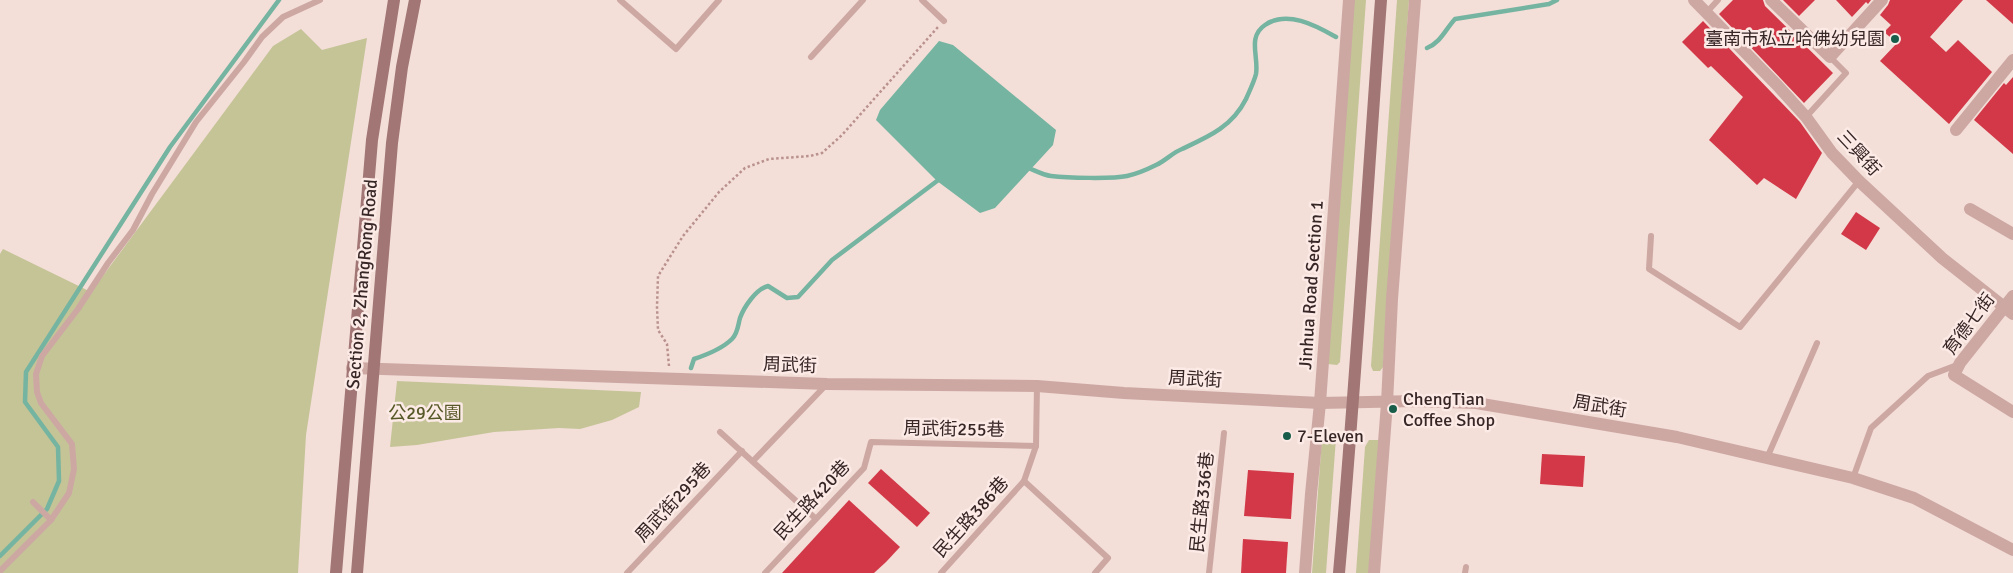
<svg xmlns="http://www.w3.org/2000/svg" width="2013" height="573" font-family="Signika,'Noto Sans TC',sans-serif">
	<rect width="100%" height="100%" fill="#f4ded8"/>
	<g fill="#c4c497">
		<path d="M1353 0H1366L1340 362 1337 365 1328 364Z"/>
		<path d="M1397 0H1409L1383 367 1380 371H1373L1371 366Z"/>
		<path d="M301 29 322 50 367 38 306 435 298 573H0V254L3 249 91 292 273 46Z"/>
		<path d="M397 381 641 392 639 407 612 420 580 429 559 428 494 432 417 445 390 447Z"/>
		<path d="M1326 434H1333L1336 438 1326 573H1312L1322 438Z"/>
		<path d="M1369 440H1378L1380 442 1371 573H1356L1365 447Z"/>
	</g>
	<path fill="#75b4a1" d="M939 41 953 45 1056 130 1053 145 995 208 980 213 937 181 876 120 880 110Z"/>
	<g fill="none" stroke-linecap="round" stroke-linejoin="round">
		<g stroke="#75b4a1" stroke-width="4.5">
			<path d="M1427 48C1441 42 1445 30 1455 19L1549 4 1557 0"/>
			<path d="M1026 167C1034 170 1043 175 1051 176 1067 178 1113 179 1127 176 1136 174 1148 169 1156 165 1165 161 1172 153 1182 149 1208 137 1232 127 1246 99 1249 92 1254 82 1256 74 1259 57 1247 37 1265 25 1287 10 1315 25 1336 37"/>
			<path d="M691 368 694 359C706 355 723 348 732 339 738 333 738 325 740 318 744 307 756 289 768 286L787 298 798 297 832 260 941 178"/>
			<path d="M0 556 47 509 59 481 58 447 25 402 26 372 170 147 279 0"/>
		</g>
	</g>
	<g fill="#d23847">
		<path d="M1733 0H1763L1765 6 1833 73 1804 103 1719 14Z"/>
		<path d="M1783 0H1815L1799 16Z"/>
		<path d="M1836 0H1871L1868 4 1866 2 1852 17Z"/>
		<path d="M1890 0H1963L1930 37 1946 52 1958 40 1992 72 1949 124 1880 61 1897 43 1884 32 1891 25 1880 15 1888 5Z"/>
		<path d="M1986 0H2013V24Z"/>
		<path d="M1703 21 1800 122 1822 153 1796 199 1764 178 1757 185 1709 140 1743 97 1711 66 1708 68 1682 42Z"/>
		<path d="M2013 77V154L1974 120 2004 83 2006 85Z"/>
		<path d="M1856 212 1880 228 1866 250 1841 234Z"/>
		<path d="M1542 454 1585 456 1583 487 1540 484Z"/>
		<path d="M881 469 930 513 917 527 868 483Z"/>
		<path d="M1248 470 1294 473 1291 519 1244 516Z"/>
		<path d="M849 500 900 547 886 562 874 573H782Z"/>
		<path d="M1243 539 1288 542 1286 573H1241Z"/>
	</g>
	<g fill="none" stroke-linecap="round" stroke-linejoin="round">
		<path stroke="#b9918d" stroke-width="2.5" stroke-dasharray="2.5 2.5" stroke-linecap="butt" d="M669 366 667 344 658 330 657 307 658 276 683 236 719 192 745 168 769 159 810 156 822 153 842 135 938 27"/>
		<g stroke="#cda8a3" stroke-width="6">
			<path d="M620 0 676 49 719 0"/>
			<path d="M922 0 944 21"/>
			<path d="M1707 12 1718 0"/>
			<path d="M811 57 863 0"/>
			<path d="M1806 117 1846 73 1830 57"/>
			<path d="M1651 236 1649 269 1740 327 1859 181"/>
			<path d="M720 432 815 518"/>
			<path d="M1767 458 1817 343"/>
			<path d="M753 461 826 385"/>
			<path d="M1853 478 1871 428 1928 376 1957 365"/>
			<path d="M1024 481 1108 558 1095 573"/>
			<path d="M33 502 51 520"/>
			<path d="M0 571 51 520 69 493 74 469 72 444 41 403 37 392 36 374 42 356 78 309 108 263 133 230 152 194 196 122 244 62 262 37 283 17 320 0"/>
			<path d="M627 573 742 451"/>
			<path d="M765 573 864 468 871 442 1036 446"/>
			<path d="M941 573 1024 481 1036 446 1037 386"/>
			<path d="M1209 573 1224 433"/>
			<path d="M1465 573 1466 567"/>
		</g>
		<g stroke="#cda8a3" stroke-width="12">
			<path d="M1694 0 1777 85 1806 117 1832 153 1859 181 1942 258 2013 314"/>
			<path d="M1771 0 1830 57 1882 0"/>
			<path d="M1956 130 2013 60"/>
			<path d="M1970 209 2013 234"/>
			<path d="M2013 296 1960 363 1954 375 2013 412"/>
			<path d="M352 368 827 384 1037 386 1124 393 1320 403 1416 401 1476 403 1677 437 1853 478 1914 498 2013 550"/>
			<path d="M1305 573 1311 494 1320 403 1349 0"/>
			<path d="M1374 573 1387 403 1392 299 1415 0"/>
		</g>
		<g stroke="#a17674" stroke-width="12">
			<path d="M336 573 372 140 394 0"/>
			<path d="M357 573 392 143 402 67 415 0"/>
			<path d="M1339 573C1356 382 1367 191 1381 0"/>
		</g>
	</g>
	<g fill="#175d4a" stroke="#fbeae5" stroke-width="2">
		<circle cx="1895" cy="39" r="5"/>
		<circle cx="1393" cy="409" r="5"/>
		<circle cx="1287" cy="436" r="5"/>
	</g>
	<g text-anchor="middle" stroke-width="5" stroke-linejoin="round" paint-order="stroke">
		<g font-size="18" fill="#372626" stroke="#fbeae5" text-anchor="start">
			<text x="1885" y="45" text-anchor="end">臺南市私立哈佛幼兒園</text>
			<text x="1403" y="405">ChengTian<tspan x="1403" dy="21">Coffee Shop</tspan></text>
			<text x="1297" y="442">7-Eleven</text>
		</g>
		<g font-size="18" fill="#372626" stroke="#fbeae5">
			<text transform="translate(1859 153) rotate(47)" y="6">三興街</text>
			<text transform="translate(362 284) rotate(-85)" y="6">Section 2, ZhangRong Road</text>
			<text transform="translate(1311 285) rotate(-86)" y="6">Jinhua Road Section 1</text>
			<text transform="translate(1969 324) rotate(-53)" y="6">育德七街</text>
			<text transform="translate(790 365) rotate(2)" y="6">周武街</text>
			<text transform="translate(1195 379) rotate(3)" y="6">周武街</text>
			<text transform="translate(1600 406) rotate(10)" y="6">周武街</text>
			<text transform="translate(954 429) rotate(1)" y="6">周武街255巷</text>
			<text transform="translate(812 500) rotate(-47)" y="6">民生路420巷</text>
			<text transform="translate(673 502) rotate(-47)" y="6">周武街295巷</text>
			<text transform="translate(1202 502) rotate(-84)" y="6">民生路336巷</text>
			<text transform="translate(971 517) rotate(-48)" y="6">民生路386巷</text>
		</g>
		<g font-size="18" fill="#575827" stroke="#fbeae5">
			<text x="425" y="419">公29公園</text>
		</g>
	</g>
</svg>
